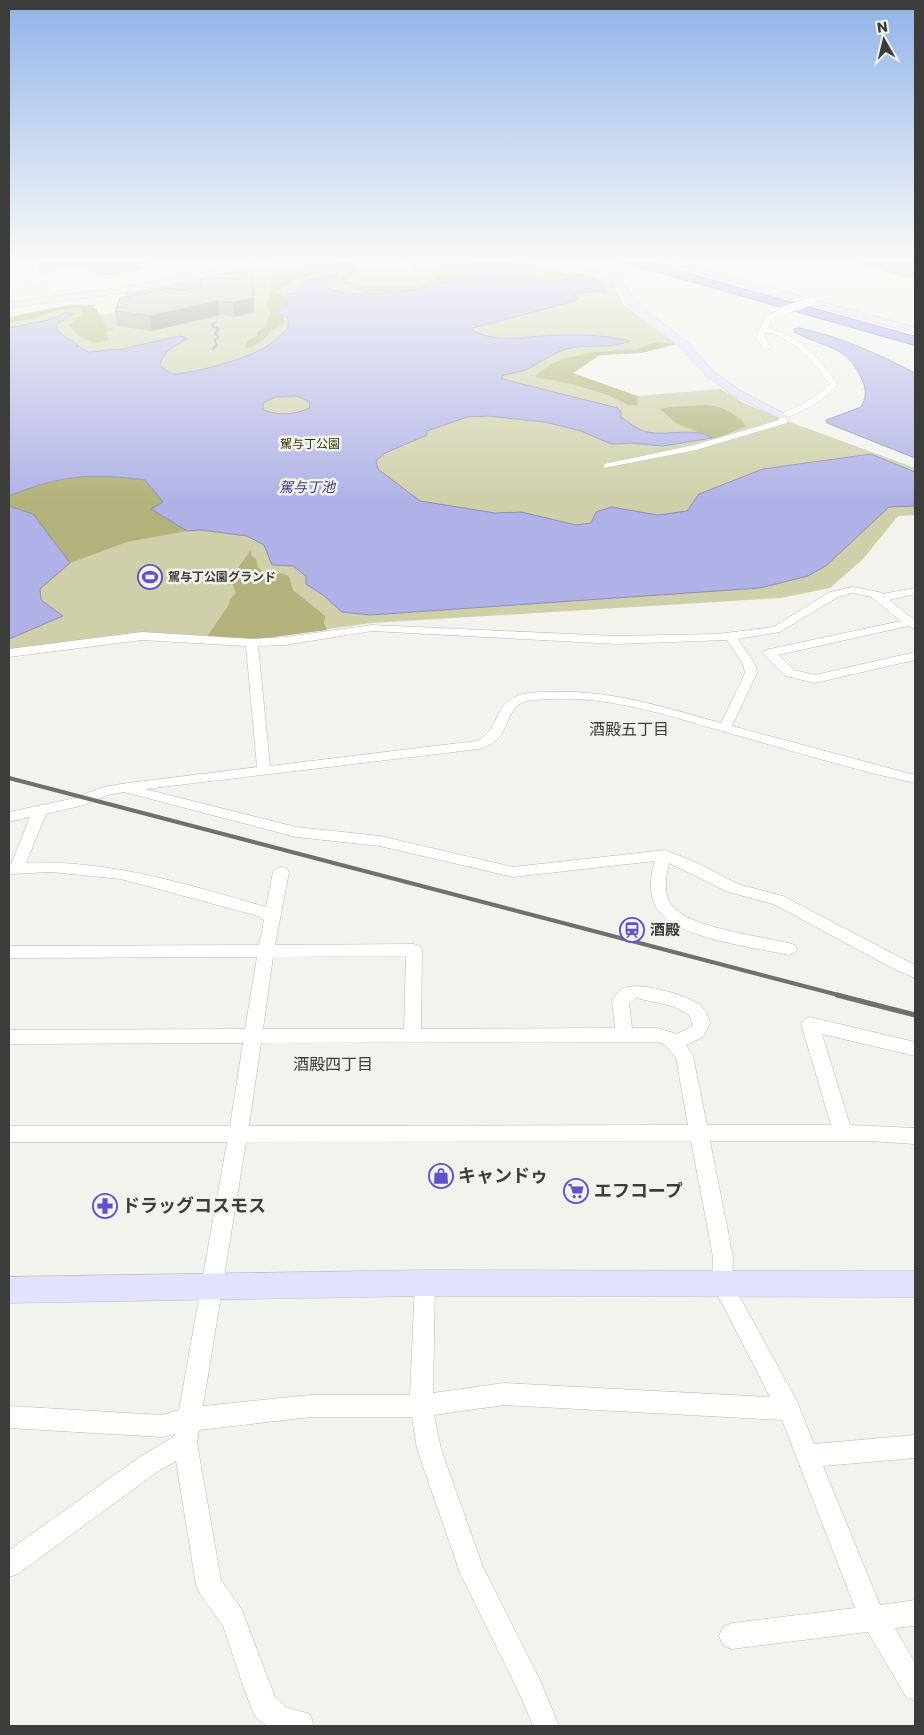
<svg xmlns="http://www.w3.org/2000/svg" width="924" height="1735" font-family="Poppins,'Noto Sans JP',sans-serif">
	<rect width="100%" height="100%" fill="#f2f3ed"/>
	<path fill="#cfd0a9" d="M291 259H517L527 263 611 280 624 305 676 344 641 353 600 355 573 373 637 396 721 389 744 403 782 419 915 468V515L898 516 863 559 830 588 780 598 371 623 251 640 142 635 9 651V319L65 307 93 305 101 315 138 307 123 291Z"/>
	<g fill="#b2b27a">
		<path d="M40 259H55L57 263 83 262 109 267 113 272C121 271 129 268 133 260L114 259H146L150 263 140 270 115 275H99L86 269 67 268 40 274 38 269 43 260Z"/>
		<path d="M440 259H517L504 263 482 266 470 262 445 261Z"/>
		<path d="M843 259H915V278L905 277Z"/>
		<path d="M347 262V264L356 266 359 273 346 280 351 283 348 285 334 283 346 274C333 264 283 280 275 294L282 293 288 305 278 311V314L284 318 285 323 271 331 265 339 251 348 244 347 248 341 258 335 256 333 265 326 270 314 267 306 273 277Z"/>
		<path d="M537 267 581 273 602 282 554 278 541 272 543 270Z"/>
		<path d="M442 269H448L464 274 462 277C443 284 373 304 358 289 371 277 429 301 442 269Z"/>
		<path d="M68 305H93L107 327 114 329 106 333 109 340 94 343 78 335 68 325 82 315V309C65 306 53 313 36 318 27 320 18 321 9 323V317Z"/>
		<path d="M657 342 676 344 641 353 600 355 573 373 637 396 638 405H628L608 395 572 384 536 377 537 374 553 363 566 358 595 352 636 349Z"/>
		<path d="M707 405C724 407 735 413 746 426L718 438H712L676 423 660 409 669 407Z"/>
		<path d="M104 475 145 480 163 502 152 509 187 531 127 542 70 563 33 514 9 507V496C42 483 68 477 104 475Z"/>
		<path d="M251 550V555L256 559 258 568 265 572 285 574 289 577 293 590 325 616 324 623 327 630 251 640 208 638V635L228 606 230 599 236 593 233 585 226 584Z"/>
	</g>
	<g fill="#b0b2e7" stroke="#8d8fb3" fill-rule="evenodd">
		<path d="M55 259 134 260C129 267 121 271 113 272L109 267 83 262 57 263Z"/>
		<path d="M508 264C518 265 528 266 536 272L530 283 573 279 602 283 606 291 579 293 574 295 578 298 572 302 473 328V331C497 342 516 338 541 336 570 334 602 334 630 341 613 349 589 344 570 348 553 352 540 364 525 370 517 373 509 373 502 376V379L618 408 621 412V417C627 421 634 427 641 430 663 439 692 425 712 438L663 446 631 443 611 444 581 431 545 422 487 416 467 417 427 431V435L385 453 376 461 378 469 420 501 495 513 521 512 576 525 591 523 596 512 611 507 658 515 687 511 699 494 763 469 871 454 915 472 914 506 889 507 827 565 808 576 760 588 370 615 342 612 323 595 306 584V576L293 566 272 565 264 545 247 536 201 530 187 531 151 509 163 502 145 480C88 473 62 475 9 496V328L48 320 66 313 74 314 58 323 56 328 61 334 88 352 122 349 179 336 186 337 183 339H188C176 345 162 351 160 365 164 369 170 374 176 374 198 372 238 361 258 351 270 346 279 337 288 328V318L277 314 278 311 288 305 284 295 294 293 304 281C314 280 331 274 339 275L327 283 325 287C361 303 426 290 462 277L464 274 458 266 465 265 483 274 494 271 498 266ZM296 396 309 401 310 408C293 415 280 416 263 410V403L275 397Z"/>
		<path d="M800 328C842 337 878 354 915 373V458L827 423 826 420 861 407C866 398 867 390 862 380 846 343 825 349 794 332V329Z"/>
		<path d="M9 506 33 514 70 563 40 589 41 600 63 616 9 639Z"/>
	</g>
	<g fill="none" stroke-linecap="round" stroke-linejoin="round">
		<path stroke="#8d8fb3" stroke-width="2" d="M213 349 217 345 214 340 219 337 215 333 219 329 211 326 216 322"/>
		<path stroke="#cecfc9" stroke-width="8" stroke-dasharray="8 4" stroke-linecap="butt" d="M629 266 658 260"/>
		<defs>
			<g id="street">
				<path d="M9 259H16L42 284V286H38L12 261 9 262Z"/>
				<path d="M186 259H192L188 269 198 275V277H194L181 270Z"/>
				<path d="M392 259C402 258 408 263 414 271L409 272 402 264Z"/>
				<path d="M656 259H667L658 262 655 260Z"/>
				<path d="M629 264 632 266 631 267 593 274 590 272Z"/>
				<path d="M779 309 786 311 772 319 768 328C801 336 819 358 838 384 825 400 806 410 788 417L787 423 696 450 604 468V464L694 445 779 420 780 414C798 407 815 398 830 384 812 361 796 339 766 332L764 337 771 348 767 350H764L756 337 765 318Z"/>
				<path d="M853 587 879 592 882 594 915 588V594L889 600 915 620V629L908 626 778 655 794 670 815 675 915 652V660L815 683 786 676 765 656 763 653 765 650 901 621 871 597 853 593 838 597 780 632 738 639 755 664 757 673 732 726 915 775V783C854 770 793 751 732 734 672 717 613 696 550 699 542 700 532 699 524 702 503 709 512 741 479 749L145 789 296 827 380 836 513 867 665 850 698 863 738 884 783 896 915 965V978L892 968 773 904 728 892 669 863C666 875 663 893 671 904 687 929 766 936 795 945L797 949 795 953 789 955C757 948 684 939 662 915 648 901 649 879 655 861L513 877 380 846 296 837 124 792 108 795 84 805 46 814 26 863C108 859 189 885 266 907L273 872 276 868 281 867 286 868 289 872 275 945 414 944 420 946 422 950 421 1029 615 1028 612 1001C614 997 617 992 622 989 635 980 689 995 701 1006 706 1011 708 1016 710 1023L703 1037 686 1045 693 1056 707 1125H831L801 1024 804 1019 810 1017 915 1042V1056L822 1034 850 1125 915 1128V1144L870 1141H710L733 1257 732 1283 797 1401 814 1444 915 1435V1458L823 1466 880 1605 915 1600V1626L895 1628 915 1663V1701L906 1697 868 1632 732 1649 723 1645 719 1636 723 1627 732 1623 855 1608 782 1420 504 1405 434 1415 441 1449 483 1567 540 1680 559 1726H533L521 1697 460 1573 417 1449 412 1417H311L199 1430 197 1443 221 1580 242 1610 275 1697 286 1707 310 1714 314 1726H267L255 1717 243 1686 223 1626 200 1594 196 1585 176 1461 157 1472 18 1574 9 1577V1550L141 1456 175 1436V1434L162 1437 9 1428V1406L162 1415 179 1410 227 1142H9V1126H230L243 1043 9 1044V1030L245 1029 257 957 9 958V946L259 945 264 920 258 916 121 879 51 872 9 874V864H11L30 817 9 822V812L75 798 100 788 121 784 257 767 246 646 142 640 9 657V649L142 632 252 639 285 637 372 625 616 636 717 634 773 627 830 592ZM372 631 616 644 727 640 743 664 745 673 721 723C664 707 608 689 549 692 538 692 525 692 515 697 494 705 499 732 476 741L270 766 258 646 285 645ZM406 956 404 1029H263L273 957ZM636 998 672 1006 688 1014 691 1018 692 1026 677 1034 657 1028H632L629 1003ZM657 1042 664 1044 676 1058 688 1125 249 1126 261 1043ZM691 1141 713 1257 712 1284 770 1397 504 1383 433 1393 435 1283 432 1276 425 1273 418 1276 415 1283 410 1395H311L203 1406 246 1142Z"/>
			</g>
			<g id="secondary">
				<path d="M272 259H287L283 262 130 292 9 308V302L130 286Z"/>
				<path d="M519 259C528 258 536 262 545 264 570 269 595 268 619 277L635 301 687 342 714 372 741 391 789 416 787 418H779L733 395 706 376 679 346 628 305 613 281C587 271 537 275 519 259Z"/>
				<path d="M659 259H670L741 280 915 327V333L735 284Z"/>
				<path d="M425 1270 915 1271V1297L425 1296 9 1303V1277Z"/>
			</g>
			<path id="highway" d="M618 259H635L915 337V345L620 261Z"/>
		</defs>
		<use href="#street" stroke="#b8b8b3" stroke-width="1"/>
		<use href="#secondary" stroke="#b8b8b3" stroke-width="1"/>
		<use href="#highway" stroke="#7c7bb9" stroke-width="2"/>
		<use href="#street" fill="#fff" fill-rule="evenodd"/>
		<use href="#secondary" fill="#e2e2fe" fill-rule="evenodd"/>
		<use href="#highway" fill="#9e9dfd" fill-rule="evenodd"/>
		<path stroke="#6f706c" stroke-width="4" d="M9 778 842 996"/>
		<path stroke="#6f706c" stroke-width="5" d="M837 995 915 1015"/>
		<defs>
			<path id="street-bridge" d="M782 311 812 301"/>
		</defs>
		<use href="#street-bridge" stroke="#b8b8b3" stroke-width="8" stroke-linecap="butt"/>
		<use href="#street-bridge" stroke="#fff" stroke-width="8"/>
	</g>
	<path fill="#aaaaa6" d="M201 286 254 292V312L234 317 220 315 152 331 117 326 115 311 184 290Z"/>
	<g fill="#8b8b87">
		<path d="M253 278 254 292V312L234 317 232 303Z"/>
		<path d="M218 301 220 315 152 331 150 316Z"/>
	</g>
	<path fill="#c6c6c1" stroke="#8b8b87" d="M213 277 233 279 245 277 253 278V298L232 303 218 301 150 316 115 311 120 298 169 288 184 290 201 286V279Z"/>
	<linearGradient id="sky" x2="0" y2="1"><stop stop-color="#91b3e8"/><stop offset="0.52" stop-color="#f9faf7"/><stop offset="1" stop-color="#f9faf7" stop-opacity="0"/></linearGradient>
	<rect width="924" height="501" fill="url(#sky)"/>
	<defs>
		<symbol id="stadium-ring" viewBox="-11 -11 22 22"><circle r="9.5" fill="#f2f3ed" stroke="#5f52cb" stroke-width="1.5"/><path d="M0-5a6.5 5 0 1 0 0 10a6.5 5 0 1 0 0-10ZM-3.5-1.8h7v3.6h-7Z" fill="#5f52cb"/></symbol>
		<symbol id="station-ring" viewBox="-11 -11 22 22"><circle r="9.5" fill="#f2f3ed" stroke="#5f52cb" stroke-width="1.5"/><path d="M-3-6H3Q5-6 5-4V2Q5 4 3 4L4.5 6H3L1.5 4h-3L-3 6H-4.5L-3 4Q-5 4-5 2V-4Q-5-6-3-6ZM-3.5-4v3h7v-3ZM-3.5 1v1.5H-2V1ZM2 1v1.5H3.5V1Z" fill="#5f52cb"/></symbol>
		<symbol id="shop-ring" viewBox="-11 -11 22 22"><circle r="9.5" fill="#f2f3ed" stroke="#5f52cb" stroke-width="1.5"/><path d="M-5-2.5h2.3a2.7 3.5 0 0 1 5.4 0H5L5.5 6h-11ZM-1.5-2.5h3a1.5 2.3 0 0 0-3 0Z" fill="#5f52cb"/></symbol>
		<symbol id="supermarket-ring" viewBox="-11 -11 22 22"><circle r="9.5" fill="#f2f3ed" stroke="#5f52cb" stroke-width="1.5"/><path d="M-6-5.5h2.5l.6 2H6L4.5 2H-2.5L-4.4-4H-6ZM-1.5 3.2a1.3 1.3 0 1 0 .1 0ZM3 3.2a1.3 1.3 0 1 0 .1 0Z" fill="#5f52cb"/></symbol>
		<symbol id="pharmacy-ring" viewBox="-11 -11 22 22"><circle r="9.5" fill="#f2f3ed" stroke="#5f52cb" stroke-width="1.5"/><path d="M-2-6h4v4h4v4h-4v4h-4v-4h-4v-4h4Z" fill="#5f52cb"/></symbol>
	</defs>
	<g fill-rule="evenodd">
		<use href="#stadium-ring" x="136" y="563" width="28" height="28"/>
		<use href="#station-ring" x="618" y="916" width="28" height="28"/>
		<use href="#shop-ring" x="427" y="1162" width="28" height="28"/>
		<use href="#supermarket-ring" x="562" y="1177" width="28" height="28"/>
		<use href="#pharmacy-ring" x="91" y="1192" width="28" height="28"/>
	</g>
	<g text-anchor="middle" stroke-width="5" stroke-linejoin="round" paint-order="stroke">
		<g font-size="12" fill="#373709" stroke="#f2f3ed">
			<text x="310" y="448">駕与丁公園</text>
		</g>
		<g font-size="12" font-weight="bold" fill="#3c3d3a" stroke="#f2f3ed" text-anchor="start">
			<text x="168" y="581">駕与丁公園グランド</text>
		</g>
		<g font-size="14" font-style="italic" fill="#3f3b7b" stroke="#f2f3ed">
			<text x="307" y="492">駕与丁池</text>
		</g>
		<g font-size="15" font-weight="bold" fill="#3c3d3a" stroke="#f2f3ed" text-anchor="start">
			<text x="650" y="935">酒殿</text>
		</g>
		<g font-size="16" fill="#3c3d3a" stroke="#f2f3ed">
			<text x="629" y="735">酒殿五丁目</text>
			<text x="333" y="1070">酒殿四丁目</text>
		</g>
		<g font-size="18" font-weight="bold" fill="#3c3d3a" stroke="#f2f3ed" text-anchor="start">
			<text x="458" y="1182">キャンドゥ</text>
			<text x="594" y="1197">エフコープ</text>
			<text x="122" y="1212">ドラッグコスモス</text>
		</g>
	</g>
	<rect width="924" height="1735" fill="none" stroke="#3c3d3a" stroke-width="20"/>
	<g transform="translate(884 40) rotate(352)" stroke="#f2f3ed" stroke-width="4" paint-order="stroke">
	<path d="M0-4L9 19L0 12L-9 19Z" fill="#3c3d3a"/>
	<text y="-8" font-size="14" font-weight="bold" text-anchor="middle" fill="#3c3d3a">N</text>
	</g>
</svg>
